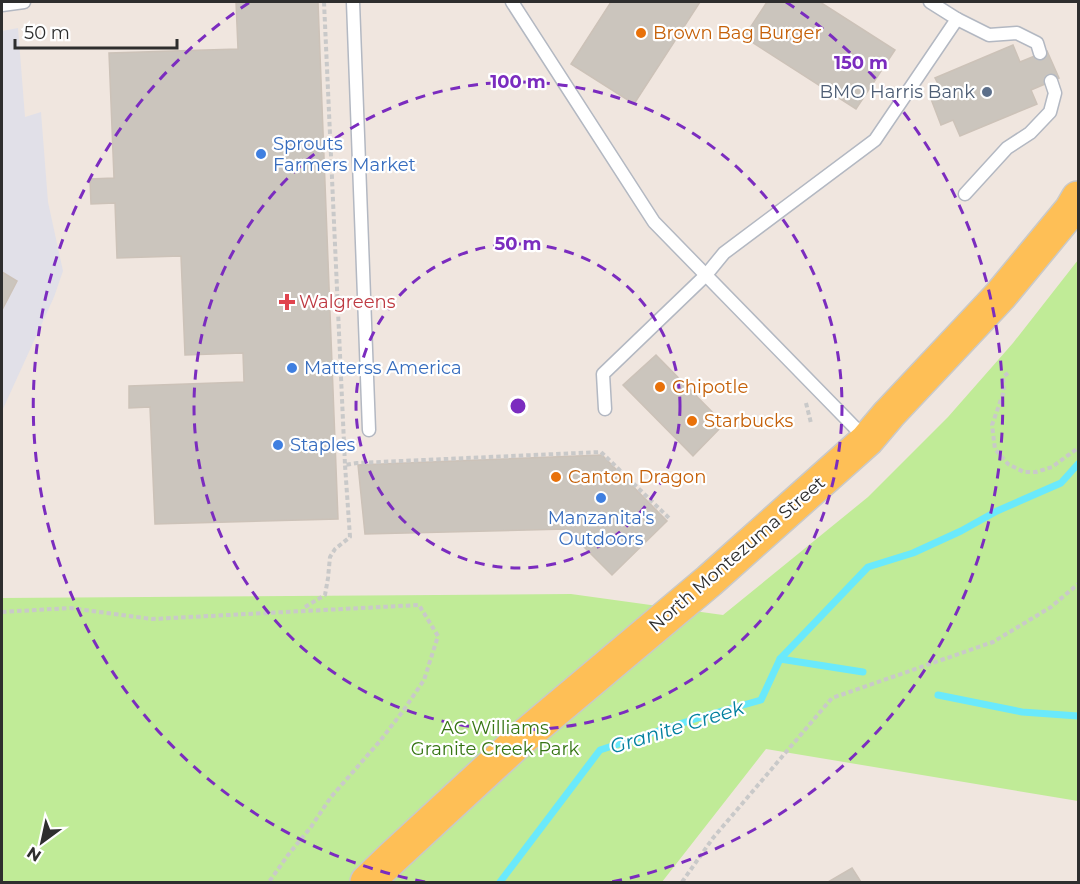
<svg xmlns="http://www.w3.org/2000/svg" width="1080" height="884" font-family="Montserrat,sans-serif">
	<rect width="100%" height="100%" fill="#f0e6df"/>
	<path fill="#e1e0e8" d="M18 28 25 117 41 112 48 202 63 271 54 297 2 411V31Z"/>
	<path fill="#c0eb97" d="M1078 260V801L766 749 662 882H2V598L571 594 723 615 868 497 948 417 1013 343Z"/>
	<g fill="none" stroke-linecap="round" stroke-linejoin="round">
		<g stroke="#6ae9fb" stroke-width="7">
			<path d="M780 659 863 672"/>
			<path d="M938 695 1022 712 1078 716"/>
			<path d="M500 882 600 750 701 717 761 700 780 659 868 567 913 553 961 531 997 511 1061 483 1078 464"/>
		</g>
	</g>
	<g fill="#cbc5bd" stroke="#ccc2b8" stroke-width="1.5">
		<path d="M236 2H318L338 519 155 524 150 407 129 408V386L244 382 243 353 185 355 181 256 117 258 115 203 91 204 90 179 114 178 109 53 238 49Z"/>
		<path d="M611 2H700L634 104 571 64Z"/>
		<path d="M767 2H820L895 50 856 109 744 37Z"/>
		<path d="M1013 45 1020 62 1047 51 1059 78 1031 90 1037 104 960 136 953 120 941 125 931 99 943 94 935 78Z"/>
		<path d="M2 272 17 281 2 310Z"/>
		<path d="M656 355 724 424 693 456 623 385Z"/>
		<path d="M602 455 667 521 612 575 566 529 365 534 358 465Z"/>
		<path d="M852 868 861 882H828Z"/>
	</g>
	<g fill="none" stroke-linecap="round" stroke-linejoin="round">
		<defs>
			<g id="lane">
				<path d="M353 2 369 430"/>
				<path d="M512 2 654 222 866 439"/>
				<path d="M2 5 24 2"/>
				<path d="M957 19 989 35 1017 33 1037 43 1040 53"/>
				<path d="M965 194 1007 148 1030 133 1050 112 1055 93 1051 81"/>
				<path d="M605 409 603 374 706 275 724 253 875 140 957 19 930 2"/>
			</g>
			<path id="primary" d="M367 882 392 858 521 739 709 581 867 440 889 414 1000 296 1071 210 1078 198"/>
		</defs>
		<use href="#lane" stroke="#b3b8c2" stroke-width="15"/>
		<use href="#primary" stroke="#c9c9c9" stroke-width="36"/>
		<g stroke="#c9c9c9" stroke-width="4" stroke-dasharray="4.5 3" stroke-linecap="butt">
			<path d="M324 2 345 465 357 463 601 452 669 518"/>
			<path d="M1008 373 1003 377 1004 391 992 425 995 449 1008 464 1024 472H1036L1052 467 1078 448"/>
			<path d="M806 403 811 423"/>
			<path d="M305 607 325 595 328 578 330 557 335 549 350 537 345 465"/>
			<path d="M2 612 70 608 152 619 419 605 438 636 424 680 403 711 380 741 331 797 311 827 288 855 269 882"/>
			<path d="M682 882 713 838 832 698 993 642 1051 607 1078 584"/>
		</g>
		<use href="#lane" stroke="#fff" stroke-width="12"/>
		<use href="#primary" stroke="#febf56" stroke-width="33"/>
	</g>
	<g fill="none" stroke="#7b2cbf" stroke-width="3" stroke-dasharray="10 8">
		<circle cx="518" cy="406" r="162"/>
		<circle cx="518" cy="406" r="324"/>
		<path d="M425 882A485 485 0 0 1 250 2M786 2A485 485 0 0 1 611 882"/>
	</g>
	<g fill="#e8710a" stroke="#fff" stroke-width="2">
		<circle cx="641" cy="33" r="6"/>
		<circle cx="660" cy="387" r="6"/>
		<circle cx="692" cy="421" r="6"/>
		<circle cx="556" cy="477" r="6"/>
	</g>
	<circle fill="#5c6f8a" stroke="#fff" stroke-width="2" cx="987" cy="92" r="6"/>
	<g fill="#3f7fe0" stroke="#fff" stroke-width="2">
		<circle cx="261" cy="154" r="6"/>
		<circle cx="292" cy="368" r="6"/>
		<circle cx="278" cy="445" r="6"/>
		<circle cx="601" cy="498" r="6"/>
	</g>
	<path fill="#e0444e" stroke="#fff" stroke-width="2" d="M284 293h6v6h6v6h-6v6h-6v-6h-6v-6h6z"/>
	<g text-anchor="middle" stroke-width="4.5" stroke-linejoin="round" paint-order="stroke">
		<g font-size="18" fill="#c56008" stroke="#fff" text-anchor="start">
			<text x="653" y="39">Brown Bag Burger</text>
			<text x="672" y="393">Chipotle</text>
			<text x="704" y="427">Starbucks</text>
			<text x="568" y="483">Canton Dragon</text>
		</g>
		<g font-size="18" fill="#4e5e75" stroke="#fff" text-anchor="end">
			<text x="975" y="98">BMO Harris Bank</text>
		</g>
		<g font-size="18" fill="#366cbe" stroke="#fff" text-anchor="start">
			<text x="273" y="150">Sprouts<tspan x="273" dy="21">Farmers Market</tspan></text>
			<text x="304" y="374">Matterss America</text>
			<text x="290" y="451">Staples</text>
			<text x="601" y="524" text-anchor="middle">Manzanita's<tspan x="601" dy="21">Outdoors</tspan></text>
		</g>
		<g font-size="18" fill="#be3a42" stroke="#fff" text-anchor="start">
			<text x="299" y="308">Walgreens</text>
		</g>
		<g font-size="18" fill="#2e2e2e" stroke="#fff">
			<text transform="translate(737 554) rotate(-41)" y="6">North Montezuma Street</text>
		</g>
		<g font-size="18" fill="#367514" stroke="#fff">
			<text x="495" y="734">AC Williams<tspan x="495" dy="21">Granite Creek Park</tspan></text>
		</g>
		<g font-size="20" font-style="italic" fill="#02809f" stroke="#fff">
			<text transform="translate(677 727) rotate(-17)" y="7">Granite Creek</text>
		</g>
	</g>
	<circle cx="518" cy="406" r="9" fill="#7b2cbf" stroke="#fff" stroke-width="3"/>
	<g font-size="18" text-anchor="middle" font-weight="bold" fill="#7b2cbf" stroke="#fff" stroke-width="4.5" stroke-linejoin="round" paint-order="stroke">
		<text x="861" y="69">150 m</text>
		<text x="518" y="88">100 m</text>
		<text x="518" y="250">50 m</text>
	</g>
	<rect width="1080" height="884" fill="none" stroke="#2e2e2e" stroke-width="6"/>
	<g transform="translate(42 842) rotate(213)" stroke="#ffffff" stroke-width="4.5" paint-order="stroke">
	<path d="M0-4.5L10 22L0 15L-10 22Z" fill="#2e2e2e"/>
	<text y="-9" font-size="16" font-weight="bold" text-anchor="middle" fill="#2e2e2e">N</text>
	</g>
	<path d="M15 39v9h162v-9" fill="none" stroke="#2e2e2e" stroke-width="3"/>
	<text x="24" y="39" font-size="18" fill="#2e2e2e" stroke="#ffffff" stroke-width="4.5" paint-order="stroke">50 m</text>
</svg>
